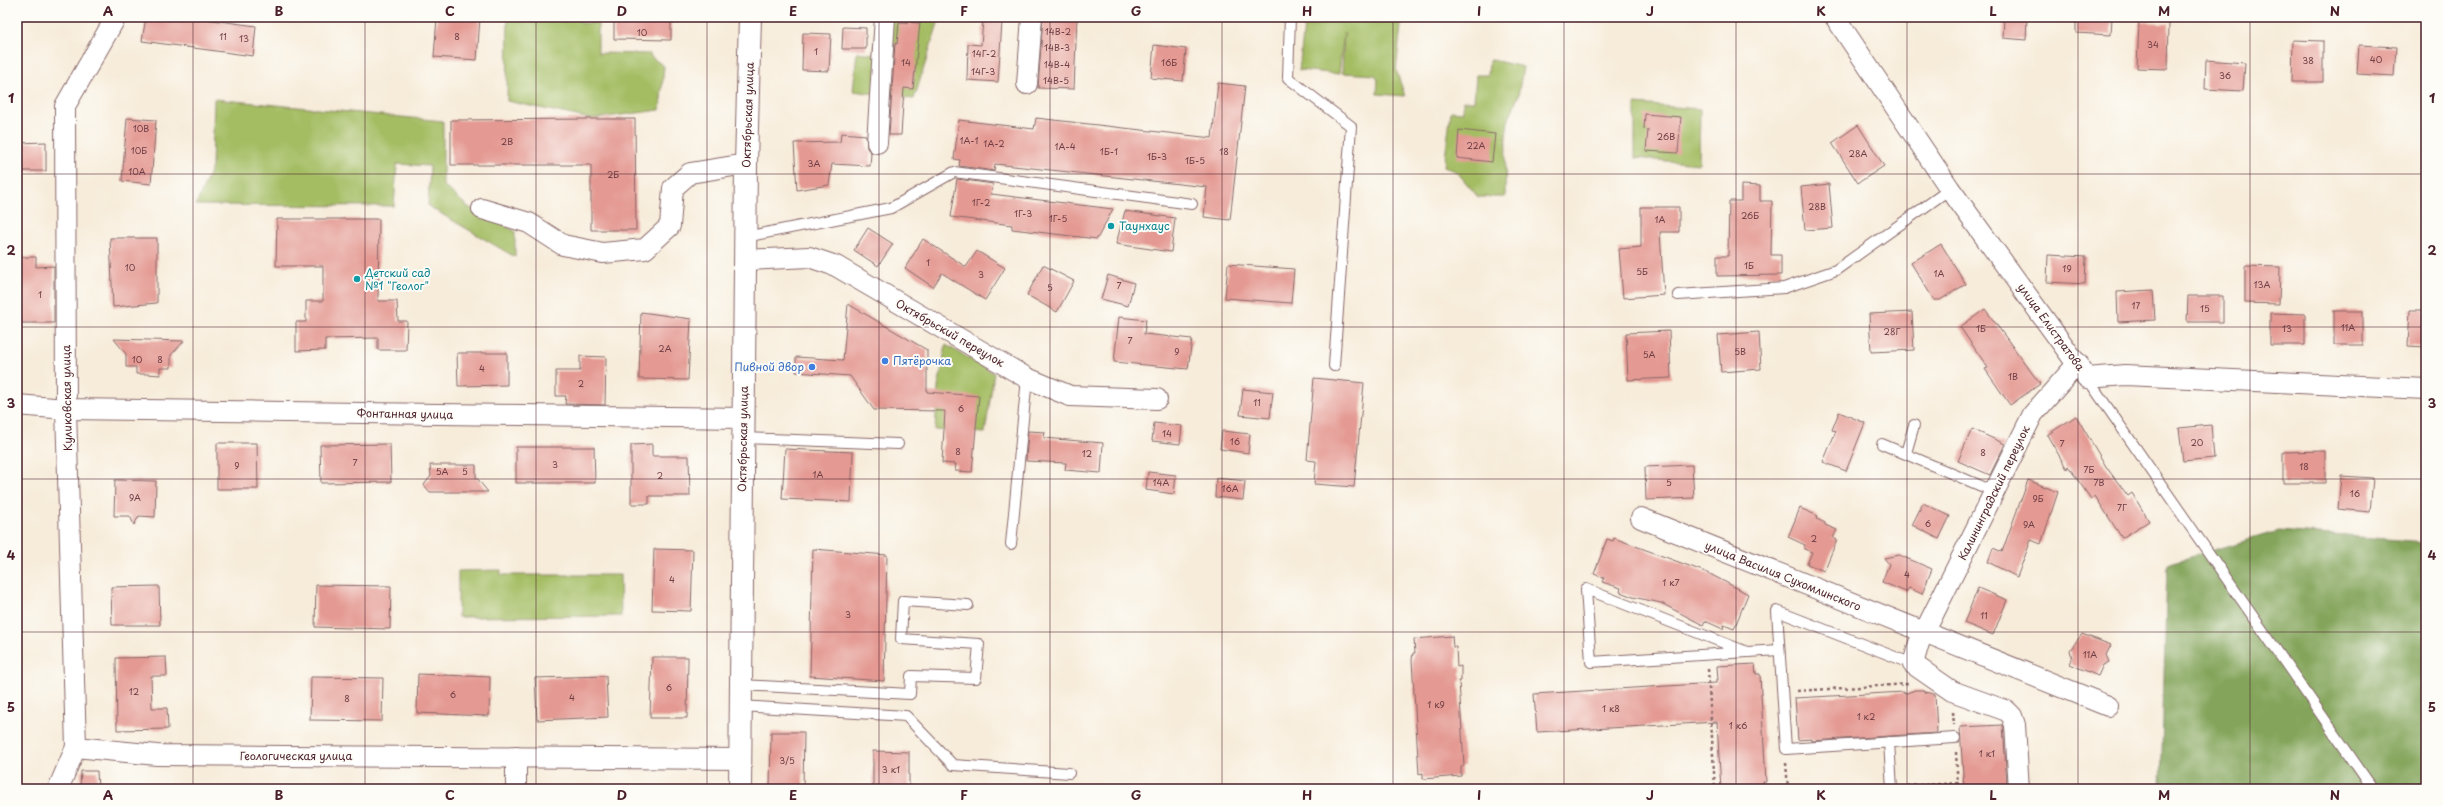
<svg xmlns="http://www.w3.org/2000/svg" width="2443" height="806" font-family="'Playpen Sans',sans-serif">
	<rect width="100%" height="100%" fill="#fdfcf7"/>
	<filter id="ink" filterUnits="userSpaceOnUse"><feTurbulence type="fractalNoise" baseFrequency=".025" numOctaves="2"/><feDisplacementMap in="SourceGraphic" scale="8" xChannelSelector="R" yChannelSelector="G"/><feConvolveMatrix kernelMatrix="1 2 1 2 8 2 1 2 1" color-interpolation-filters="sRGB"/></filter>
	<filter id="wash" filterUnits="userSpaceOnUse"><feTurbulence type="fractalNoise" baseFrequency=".012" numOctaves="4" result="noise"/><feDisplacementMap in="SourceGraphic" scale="16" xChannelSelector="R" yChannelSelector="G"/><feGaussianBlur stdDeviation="0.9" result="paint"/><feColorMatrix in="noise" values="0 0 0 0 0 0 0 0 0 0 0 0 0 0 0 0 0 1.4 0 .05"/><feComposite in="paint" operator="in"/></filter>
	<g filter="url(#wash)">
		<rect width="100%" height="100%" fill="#f7ecda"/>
		<g fill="#a4bd64" stroke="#776e48">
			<path d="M508 17H580V23H598V53L650 54 651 57 664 66 660 110 591 119 507 101Z"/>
			<path d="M878 17H930L939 20 914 99 853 91 857 52 874 54Z"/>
			<path d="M1305 17H1402L1396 70 1405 96 1377 94 1378 79 1375 75 1342 73 1344 32 1339 74 1299 70Z"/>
			<path d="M1492 60 1523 67 1518 96 1508 121 1506 137 1505 197H1478L1457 172 1444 166 1451 111 1463 112V101H1474L1476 75H1488L1489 61Z"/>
			<path d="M214 99 443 121V185L468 207 515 231V257L428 206 430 166 397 164 394 206 196 205 212 167Z"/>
			<path d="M1635 104 1700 109 1699 164 1635 158Z"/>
			<path d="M946 345 994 373 985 433 935 430 938 387Z"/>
			<path d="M501 570V575H620L621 616 458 617V571Z"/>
		</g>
		<path fill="#83a45a" stroke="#666242" d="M2278 531 2426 542V789H2161L2167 564Z"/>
		<g id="blocks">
			<g fill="#e49a93">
				<path d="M146 17H190L256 26 253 56 142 41Z"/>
				<path d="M437 17H480L477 60 434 57Z"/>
				<path d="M614 17H671V40L614 39Z"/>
				<path d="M1043 17H1077L1074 89 1038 88Z"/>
				<path d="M2004 17H2027L2026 40 2003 38Z"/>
				<path d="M2076 17H2112L2111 35 2076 33Z"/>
				<path d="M983 21 1002 22 998 82 967 80 968 44 981 45Z"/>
				<path d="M899 22 920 23 913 89 904 88 901 135H889L895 43 897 44Z"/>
				<path d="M2139 22 2169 23 2168 69 2137 68Z"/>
				<path d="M843 27 866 28V49H842Z"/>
				<path d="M803 33 831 34 829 71 802 70Z"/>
				<path d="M2293 40 2323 41V82H2292Z"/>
				<path d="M1154 45 1186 49 1183 81 1151 78Z"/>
				<path d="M2359 45 2396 47 2394 76 2357 74Z"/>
				<path d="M2206 60 2245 63 2243 91 2205 89Z"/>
				<path d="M1218 83 1245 86 1230 220 1204 217 1207 187 995 164 994 171 959 166 960 160 954 159 959 120 1034 129 1036 118 1212 138Z"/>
				<path d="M1645 114 1681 117 1678 153 1646 151 1648 130 1644 129Z"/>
				<path d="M127 118 156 120 151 184 122 181Z"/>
				<path d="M591 119H635L636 230H591V165H451V120Z"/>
				<path d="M1858 125 1884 166 1858 183 1832 143Z"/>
				<path d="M1459 130 1495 134 1492 162 1457 158Z"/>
				<path d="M841 133 866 135 867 148 871 153 870 166 832 164 829 185 797 190 794 143 840 142Z"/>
				<path d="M46 142V171H17V143Z"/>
				<path d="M957 179 993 184 991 194 1113 209 1097 239 1012 229V225L951 217Z"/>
				<path d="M1829 184 1833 228 1805 230 1801 187Z"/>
				<path d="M1741 185 1760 186V201H1772L1771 255H1781V275L1717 276V256H1728L1729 201H1741Z"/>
				<path d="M1641 207H1679V232H1660L1664 295 1623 298 1619 249 1641 247Z"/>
				<path d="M1125 211 1175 218 1171 252 1116 244Z"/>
				<path d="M277 219H379L378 301H397L398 321H407L406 350H378V338L325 339V350L296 351V322H306V301H323V266H276Z"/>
				<path d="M868 228 893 244 878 266 854 250Z"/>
				<path d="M110 238H157V303L113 307Z"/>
				<path d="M923 239 966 267 977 251 1005 268 985 300 942 273 933 287 905 268Z"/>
				<path d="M1941 244 1966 284 1940 300H1934L1911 263Z"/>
				<path d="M2048 255 2086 257 2085 284 2047 282Z"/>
				<path d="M20 257H36V267L54 266V323H17V267H20Z"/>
				<path d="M1228 264 1294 269 1291 303 1225 298Z"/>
				<path d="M1043 265 1074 281 1057 312 1027 295Z"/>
				<path d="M2245 266 2280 267 2279 304 2245 303Z"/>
				<path d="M1108 275 1134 283 1128 306 1101 299Z"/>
				<path d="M2153 290 2155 320 2118 322 2117 292Z"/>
				<path d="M2188 296H2223V322H2187Z"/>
				<path d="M848 304 927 350V392L979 396 972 472 955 471 956 464 942 463 945 411 874 410 850 376 796 372V357L843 360Z"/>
				<path d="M1985 309 2040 384 2010 405 1985 369 1988 368 1960 327Z"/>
				<path d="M2410 310H2426V347L2408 346Z"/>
				<rect x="2334" y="311" width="29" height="34"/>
				<path d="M641 312 691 319 688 380 639 379Z"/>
				<path d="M1912 312 1914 350 1871 352 1869 314Z"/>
				<path d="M2270 313 2305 314V345H2270Z"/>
				<path d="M1119 317 1146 320 1144 334 1192 339 1188 369 1114 362Z"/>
				<path d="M1669 331 1671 378 1628 380 1626 333Z"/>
				<path d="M1759 332 1761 369 1721 372 1718 335Z"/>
				<path d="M114 339 184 341 171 355V368H160V375L148 374H136V367H126V354Z"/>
				<path d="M457 353H507V385L458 386Z"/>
				<path d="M580 356 606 357 605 405 565 404 566 396H556V371H580Z"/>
				<path d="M1314 378 1364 383 1354 487 1314 484 1316 461 1307 460Z"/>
				<path d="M1243 389 1273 392 1270 418 1240 415Z"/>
				<path d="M1839 412 1865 423 1846 471 1823 462 1836 431 1832 430Z"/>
				<path d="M2076 416 2107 468 2128 496 2132 493 2149 521 2122 538 2095 496 2091 499 2068 466 2067 469 2047 435Z"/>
				<path d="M1154 423 1182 426 1180 444 1152 441Z"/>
				<path d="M2211 425 2214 458 2183 461 2179 428Z"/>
				<path d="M1972 429 2005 444 1990 475 1958 461Z"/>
				<path d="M1028 431 1045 432 1044 438 1103 443 1101 473 1065 470 1066 463 1026 461Z"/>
				<path d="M1222 431 1250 434 1248 453 1220 449Z"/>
				<path d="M217 443H257L258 489H217Z"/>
				<path d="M390 444 391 482 321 483 320 445Z"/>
				<path d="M652 444V456H689L690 496H649V504H631V445Z"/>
				<path d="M516 447H594L595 483H516Z"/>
				<path d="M785 449 853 452 851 502 782 499Z"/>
				<path d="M2325 451V483H2283V452Z"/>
				<path d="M430 465H476V477L488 492H430L424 485 431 476Z"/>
				<path d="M1692 465 1694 498 1646 500 1645 467Z"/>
				<path d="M1148 472 1176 475 1174 494 1146 490Z"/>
				<path d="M2341 476 2373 478 2370 512 2338 509Z"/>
				<path d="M1216 478 1245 481 1243 500 1215 497Z"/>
				<path d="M115 480 156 481 155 517 139 516 134 525 130 516H114Z"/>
				<path d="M2028 480 2058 492 2041 544 2031 540 2017 577 1988 562 1993 548 2002 552Z"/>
				<path d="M1923 503 1950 516 1939 539 1912 525Z"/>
				<path d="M1800 508 1818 516 1817 519 1825 523V525L1837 530 1833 538 1837 540 1824 571 1807 564 1812 552 1804 549 1805 545 1788 537Z"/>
				<path d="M1614 538 1708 573 1748 594 1734 629 1724 625 1723 629 1705 621 1703 625 1661 603 1633 597 1620 592 1621 588 1602 582 1604 578 1594 574 1607 539 1613 541Z"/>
				<path d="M654 549 693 550 691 611 652 610Z"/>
				<path d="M813 549 887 555 884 681 810 676Z"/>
				<path d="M1899 555 1932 569 1922 594 1909 588 1906 592 1882 582 1889 564 1884 558Z"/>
				<path d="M316 585 391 586 390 629 315 627Z"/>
				<path d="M159 586 160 625H112L111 587Z"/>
				<path d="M1978 588 2007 600 1993 635 1964 623Z"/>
				<path d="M2082 634 2111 645 2106 655 2109 662 2103 665 2098 676 2070 664 2072 658 2070 650Z"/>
				<path d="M1452 636 1453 647H1456L1457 667 1461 666V681H1459L1464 766H1461V776L1423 779V773L1419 774 1412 660 1413 653H1415L1414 639Z"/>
				<path d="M166 657 167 676H151L152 708H167L168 729 117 730 116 658Z"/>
				<path d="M652 657H688L687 718H650Z"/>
				<path d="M1755 664 1756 674H1760L1761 694 1766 782H1763V789H1721L1717 722 1537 732 1534 694 1716 683V680H1718L1717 666Z"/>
				<path d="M418 674 490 677 489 716 417 713Z"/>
				<path d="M606 676 608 717 537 720 535 678Z"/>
				<path d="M311 677 383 678 382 721 310 720Z"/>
				<path d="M1915 690H1924V692L1935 694 1937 733 1812 741V739L1798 740 1795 698 1904 692V694Z"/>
				<path d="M2003 725 2007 785H2004L2005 789H1964L1960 727Z"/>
				<path d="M771 732H804L803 789H770Z"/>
				<path d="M873 751 909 752V789H873Z"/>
				<path d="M81 771H97L98 789H80Z"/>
			</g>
		</g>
	</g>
	<g filter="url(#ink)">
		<use href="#blocks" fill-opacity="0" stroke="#876768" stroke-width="1"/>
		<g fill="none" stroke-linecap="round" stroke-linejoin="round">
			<defs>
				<g id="service">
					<path d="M1290 17 1288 78 1351 126 1334 366"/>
					<path d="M745 237 891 208 954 172 1192 204"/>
					<path d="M1678 295 1784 288 1836 270 1950 189"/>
					<path d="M2087 378 2373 789"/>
					<path d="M743 438 898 444"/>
					<path d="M1882 444 1993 491"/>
					<path d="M1906 453 1914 425"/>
					<path d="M1011 544 1027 378"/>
					<path d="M1747 652 1586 589 1591 662C1653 658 1716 654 1779 650"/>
					<path d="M1913 664 1777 611 1786 749 1955 738"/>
					<path d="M741 685 910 694 911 676 976 678 979 644 901 639 903 601 968 605"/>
					<path d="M741 706 906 716 953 765 1069 773"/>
					<path d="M1889 742 1892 789"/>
				</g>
				<g id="minor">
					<path d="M1835 17 1950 189 2087 378 2125 375 2426 389"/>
					<path d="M1027 84 1032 17"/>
					<path d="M877 143 885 17"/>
					<path d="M482 209 529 223 563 245 603 253 645 249 670 226 673 188 690 173 746 164"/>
					<path d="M745 260 809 257 836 266 1027 378 1070 396 1157 399"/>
					<path d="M17 405 66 409 744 418"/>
					<path d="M1641 518 2108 706"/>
					<path d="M76 747 157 755 740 759"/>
					<path d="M58 789 76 747 66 409 65 106 116 17"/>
					<path d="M516 789V757"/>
					<path d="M2019 789 2015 725 2012 716 2007 711 1952 691 1913 664 1919 643 2033 414 2078 363"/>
				</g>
				<path id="tertiary" d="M740 789 746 164 750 17"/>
			</defs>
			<use href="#service" stroke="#876768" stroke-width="12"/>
			<use href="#minor" stroke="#876768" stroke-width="22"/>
			<use href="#tertiary" stroke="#876768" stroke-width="24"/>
			<g stroke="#876768" stroke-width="2.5" stroke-dasharray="3 3" stroke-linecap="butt">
				<path d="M1708 669 1715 789"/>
				<path d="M1797 691 1908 684"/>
				<path d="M1953 712 1954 725"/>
				<path d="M1956 752 1958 789"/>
				<path d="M1786 763 1788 789"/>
				<path d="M1937 784V789"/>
				<path d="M1907 786 1958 783 1956 789"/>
				<path d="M1859 789 1878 788"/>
			</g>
			<use href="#service" stroke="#fff" stroke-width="10"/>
			<use href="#minor" stroke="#fff" stroke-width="20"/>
			<use href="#tertiary" stroke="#fff" stroke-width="22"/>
		</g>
	</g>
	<path fill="none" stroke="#4a1f2b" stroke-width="1" stroke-opacity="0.55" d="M193 17V789M365 17V789M536 17V789M707 17V789M879 17V789M1050 17V789M1222 17V789M1393 17V789M1564 17V789M1736 17V789M1907 17V789M2078 17V789M2250 17V789M17 174H2426M17 327H2426M17 479H2426M17 632H2426"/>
	<g fill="#0f9aa8" stroke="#fdfcf7" stroke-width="1.5">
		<circle cx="1111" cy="226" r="4"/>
		<circle cx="357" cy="279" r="4"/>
	</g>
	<g fill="#3f7fe0" stroke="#fdfcf7" stroke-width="1.5">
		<circle cx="885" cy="361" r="4"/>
		<circle cx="812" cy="367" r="4"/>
	</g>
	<g text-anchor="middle" stroke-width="4" stroke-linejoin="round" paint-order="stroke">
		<g font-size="9" fill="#703e45">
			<text x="1058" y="35">14В-2</text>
			<text x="642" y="36">10</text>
			<text x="223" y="40">11</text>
			<text x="457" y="40">8</text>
			<text x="244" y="42">13</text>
			<text x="2153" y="48">34</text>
			<text x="1057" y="51">14В-3</text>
			<text x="816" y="55">1</text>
			<text x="984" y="57">14Г-2</text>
			<text x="2376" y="63">40</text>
			<text x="2308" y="64">38</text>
			<text x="906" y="66">14</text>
			<text x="1169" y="66">16Б</text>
			<text x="1057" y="68">14В-4</text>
			<text x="983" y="75">14Г-3</text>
			<text x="2225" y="79">36</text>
			<text x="1056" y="84">14В-5</text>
			<text x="141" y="132">10В</text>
			<text x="1666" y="140">26В</text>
			<text x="969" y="144">1А-1</text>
			<text x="507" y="145">2В</text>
			<text x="994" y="147">1А-2</text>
			<text x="1476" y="149">22А</text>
			<text x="1065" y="150">1А-4</text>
			<text x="139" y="154">10Б</text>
			<text x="1109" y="155">1Б-1</text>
			<text x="1224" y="155">18</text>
			<text x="1858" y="157">28А</text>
			<text x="1157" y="160">1Б-3</text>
			<text x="1195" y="164">1Б-5</text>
			<text x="814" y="167">3А</text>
			<text x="137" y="175">10А</text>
			<text x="613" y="178">2Б</text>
			<text x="981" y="206">1Г-2</text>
			<text x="1817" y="210">28В</text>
			<text x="1023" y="217">1Г-3</text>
			<text x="1750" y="219">26Б</text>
			<text x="1058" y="222">1Г-5</text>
			<text x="1660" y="223">1А</text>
			<text x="928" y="266">1</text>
			<text x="1749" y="269">1Б</text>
			<text x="130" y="271">10</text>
			<text x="2067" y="272">19</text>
			<text x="1642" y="275">5Б</text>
			<text x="1939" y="277">1А</text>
			<text x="981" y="278">3</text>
			<text x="2262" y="288">13А</text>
			<text x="1119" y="289">7</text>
			<text x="1050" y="291">5</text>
			<text x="40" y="298">1</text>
			<text x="2136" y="309">17</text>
			<text x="2205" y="312">15</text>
			<text x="2348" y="331">11А</text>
			<text x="1981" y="332">1Б</text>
			<text x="2287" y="332">13</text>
			<text x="1892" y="335">28Г</text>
			<text x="1130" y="344">7</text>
			<text x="665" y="352">2А</text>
			<text x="1177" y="355">9</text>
			<text x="1740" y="355">5В</text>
			<text x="1649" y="358">5А</text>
			<text x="137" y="363">10</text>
			<text x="160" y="363">8</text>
			<text x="482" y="372">4</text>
			<text x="2013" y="380">1В</text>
			<text x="581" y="387">2</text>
			<text x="1257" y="406">11</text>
			<text x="961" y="412">6</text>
			<text x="1167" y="437">14</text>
			<text x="1235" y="445">16</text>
			<text x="2197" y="446">20</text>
			<text x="2062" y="447">7</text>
			<text x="958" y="455">8</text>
			<text x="1983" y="456">8</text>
			<text x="1087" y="457">12</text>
			<text x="355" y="466">7</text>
			<text x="555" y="468">3</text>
			<text x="237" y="469">9</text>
			<text x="2304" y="470">18</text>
			<text x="2089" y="473">7Б</text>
			<text x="442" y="475">5А</text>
			<text x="465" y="475">5</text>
			<text x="818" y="478">1А</text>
			<text x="660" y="479">2</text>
			<text x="1161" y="486">14А</text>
			<text x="1669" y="486">5</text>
			<text x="2099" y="486">7В</text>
			<text x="1230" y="492">16А</text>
			<text x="2355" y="497">16</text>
			<text x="135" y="501">9А</text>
			<text x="2038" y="502">9Б</text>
			<text x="2122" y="511">7Г</text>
			<text x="1928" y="527">6</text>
			<text x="2029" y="528">9А</text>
			<text x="1814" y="542">2</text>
			<text x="1907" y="578">4</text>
			<text x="672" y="583">4</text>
			<text x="1671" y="586">1 к7</text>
			<text x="848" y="618">3</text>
			<text x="1984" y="619">11</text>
			<text x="2090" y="658">11А</text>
			<text x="669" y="691">6</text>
			<text x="134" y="695">12</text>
			<text x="453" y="698">6</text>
			<text x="572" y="701">4</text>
			<text x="347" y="702">8</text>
			<text x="1436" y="708">1 к9</text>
			<text x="1611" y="712">1 к8</text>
			<text x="1866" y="720">1 к2</text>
			<text x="1738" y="729">1 к6</text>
			<text x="1987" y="757">1 к1</text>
			<text x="787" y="764">3/5</text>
			<text x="891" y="773">3 к1</text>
		</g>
		<g font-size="11" fill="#4a1f2b" stroke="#fdfcf7">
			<text transform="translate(748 115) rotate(-88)" y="4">Октябрьская улица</text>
			<text transform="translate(2051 327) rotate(54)" y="4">улица Елистратова</text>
			<text transform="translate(950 333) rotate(30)" y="4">Октябрьский переулок</text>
			<text transform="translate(67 398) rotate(-91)" y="4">Куликовская улица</text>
			<text transform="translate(405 414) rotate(1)" y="4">Фонтанная улица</text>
			<text transform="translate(743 439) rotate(-89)" y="4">Октябрьская улица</text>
			<text transform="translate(1994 493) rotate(-64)" y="4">Калининградский переулок</text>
			<text transform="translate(1783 576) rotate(22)" y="4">улица Василия Сухомлинского</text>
			<text x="296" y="760">Геологическая улица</text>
		</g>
		<g font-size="11" fill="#0d838f" stroke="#fdfcf7" text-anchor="start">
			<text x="1119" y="230">Таунхаус</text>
			<text x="365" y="277">Детский сад<tspan x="365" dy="13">№1 "Геолог"</tspan></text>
		</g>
		<g font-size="11" fill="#366cbe" stroke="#fdfcf7" text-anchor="start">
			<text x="893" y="365">Пятёрочка</text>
			<text x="804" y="371" text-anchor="end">Пивной двор</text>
		</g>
	</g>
	<rect width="2443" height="806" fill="none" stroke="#fdfcf7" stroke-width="44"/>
	<rect x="22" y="22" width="2399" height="762" fill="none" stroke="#4a1f2b" stroke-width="1.5"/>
	<g font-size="13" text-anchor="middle" font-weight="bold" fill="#4a1f2b">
		<text x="108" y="16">A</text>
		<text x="279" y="16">B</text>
		<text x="450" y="16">C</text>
		<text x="622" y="16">D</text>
		<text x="793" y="16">E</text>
		<text x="964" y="16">F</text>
		<text x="1136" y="16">G</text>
		<text x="1307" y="16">H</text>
		<text x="1479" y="16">I</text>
		<text x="1650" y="16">J</text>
		<text x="1821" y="16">K</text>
		<text x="1993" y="16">L</text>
		<text x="2164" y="16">M</text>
		<text x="2335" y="16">N</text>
		<text x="11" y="103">1</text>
		<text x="2432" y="103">1</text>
		<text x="11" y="255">2</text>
		<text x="2432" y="255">2</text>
		<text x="11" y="408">3</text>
		<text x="2432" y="408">3</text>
		<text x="11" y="560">4</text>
		<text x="2432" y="560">4</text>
		<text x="11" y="712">5</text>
		<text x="2432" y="712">5</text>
		<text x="108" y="800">A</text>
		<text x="279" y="800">B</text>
		<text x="450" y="800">C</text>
		<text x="622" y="800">D</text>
		<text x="793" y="800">E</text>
		<text x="964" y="800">F</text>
		<text x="1136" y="800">G</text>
		<text x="1307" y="800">H</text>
		<text x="1479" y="800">I</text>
		<text x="1650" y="800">J</text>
		<text x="1821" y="800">K</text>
		<text x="1993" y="800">L</text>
		<text x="2164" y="800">M</text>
		<text x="2335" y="800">N</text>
	</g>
</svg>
